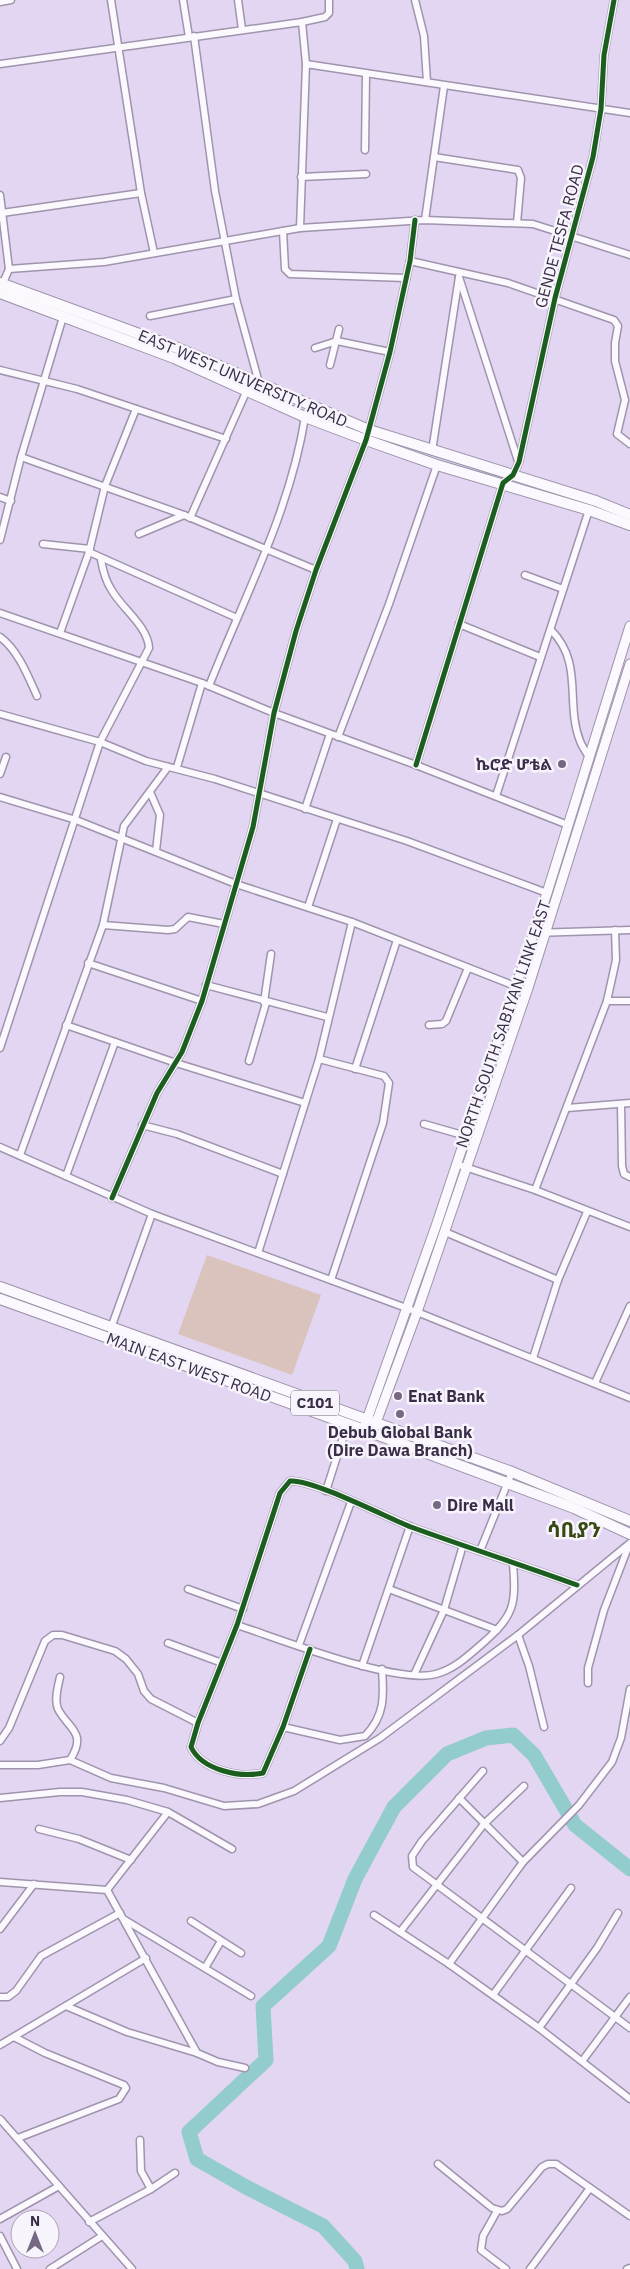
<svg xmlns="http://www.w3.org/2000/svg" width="630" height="2269" font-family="'IBM Plex Sans','Noto Sans Ethiopic',sans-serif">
	<rect width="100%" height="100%" fill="#e2d6f2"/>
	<path fill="#dac2bd" d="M207 1255 321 1295 292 1375 178 1334Z"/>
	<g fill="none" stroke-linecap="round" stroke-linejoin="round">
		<path stroke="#93cccc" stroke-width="15" d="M357 2269 355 2261 323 2226 246 2187 197 2159 189 2132 266 2060 263 2006 329 1946 355 1879 394 1807 447 1754 486 1738 513 1735 534 1755 575 1825 630 1869"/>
		<defs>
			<g id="street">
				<path d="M111 0 141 193 154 253"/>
				<path d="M183 0 189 37"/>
				<path d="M238 0 242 29"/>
				<path d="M415 0 424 36 427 82"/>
				<path d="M0 2 11 0"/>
				<path d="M302 22 325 17 329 13V0"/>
				<path d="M194 36 215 191 236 299 259 383"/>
				<path d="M0 64 302 22 306 64"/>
				<path d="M365 150 366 74"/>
				<path d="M434 157 518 170 521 178 517 223"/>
				<path d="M301 177 366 174"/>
				<path d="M0 195 9 269 3 283"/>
				<path d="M2 213 141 193"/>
				<path d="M425 220 444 86"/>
				<path d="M300 228 306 64 630 113"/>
				<path d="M283 231 285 269 290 274 406 278"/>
				<path d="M410 261 508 283 614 320 618 326 615 343V361L625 400 617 434 630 444"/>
				<path d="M9 269 104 262 300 228 425 220 533 224 630 255"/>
				<path d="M459 277 518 461"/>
				<path d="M150 316 236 299"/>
				<path d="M315 348 337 341 390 352"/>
				<path d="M330 365 339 329"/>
				<path d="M0 370 77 389 226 439"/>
				<path d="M432 451 459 277"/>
				<path d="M21 457 184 515 316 570"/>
				<path d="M0 497 11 501"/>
				<path d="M190 518 251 381"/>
				<path d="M139 534 184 515"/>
				<path d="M0 540 21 457 63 317"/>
				<path d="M43 544 90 549"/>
				<path d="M89 552 237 618"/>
				<path d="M525 575 563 589"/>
				<path d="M0 613 202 683 274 713 416 765 568 825"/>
				<path d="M459 624 540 657"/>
				<path d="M551 630C584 663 565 703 580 741 582 747 587 753 590 759"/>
				<path d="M60 633 89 552 105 486 136 409"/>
				<path d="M0 637C18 650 28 676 37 696"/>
				<path d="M209 686C244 597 290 512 305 417"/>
				<path d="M0 714 100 742 146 761 215 779 407 841 547 893"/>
				<path d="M338 737 389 604 437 465"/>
				<path d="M416 765 503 483 513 475 519 462 555 298 593 157 601 109 604 55 614 0"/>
				<path d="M177 767 202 683"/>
				<path d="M0 774 6 757"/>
				<path d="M150 792 160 815 156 851"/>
				<path d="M496 796 589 510"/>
				<path d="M0 797 76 820 236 884 352 922 515 986"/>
				<path d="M305 809 330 734"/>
				<path d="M308 907 337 819"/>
				<path d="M103 925 168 930 175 929 188 917 224 924"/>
				<path d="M533 933 630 930"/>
				<path d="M88 963 202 1001"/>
				<path d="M206 985 327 1017"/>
				<path d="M607 1001H630"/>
				<path d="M264 1002 271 954"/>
				<path d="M66 1025 176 1063 305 1103"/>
				<path d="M429 1025 442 1024 446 1021 468 968"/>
				<path d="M0 1048 100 742 149 648C148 626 121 608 111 589 105 580 103 571 101 560"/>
				<path d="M319 1059 384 1076 389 1083 383 1123 331 1280"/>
				<path d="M249 1061 266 1003"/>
				<path d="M355 1069 397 940"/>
				<path d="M621 1104 622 1166 624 1174 630 1177"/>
				<path d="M567 1108 630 1103"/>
				<path d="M424 1124 466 1136"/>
				<path d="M142 1125 177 1134 283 1174"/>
				<path d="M0 1147 152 1214 417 1312 630 1398"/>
				<path d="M20 1155 103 925 124 826 168 767"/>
				<path d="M456 1164 535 1190 630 1227"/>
				<path d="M66 1176 115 1042"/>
				<path d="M535 1190 607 1001 616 960 615 930"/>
				<path d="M112 1198 157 1093 182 1052 202 1001 253 827 274 713 296 631 316 570 366 440 390 352 410 261 415 220"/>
				<path d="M445 1232 558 1280"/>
				<path d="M258 1253 319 1059 352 922"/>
				<path d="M111 1328 152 1214"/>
				<path d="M533 1358 558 1280 587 1212"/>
				<path d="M595 1383 630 1306"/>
				<path d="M326 1491 347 1425"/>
				<path d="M480 1551 512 1472"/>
				<path d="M188 1589 243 1609"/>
				<path d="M389 1589 497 1630"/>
				<path d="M237 1625C280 1639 396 1685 436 1674 455 1669 469 1655 483 1643 515 1615 516 1604 513 1563"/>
				<path d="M518 1635 529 1666 544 1727"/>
				<path d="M168 1643 222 1663"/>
				<path d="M299 1645 351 1502"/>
				<path d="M310 1649 283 1727 263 1773C239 1778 202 1770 191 1747L198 1723 237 1625 280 1493 290 1481C312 1479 386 1517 411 1527 466 1547 522 1565 577 1585"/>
				<path d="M362 1666 410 1526"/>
				<path d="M414 1675 444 1610 463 1545"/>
				<path d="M588 1683V1668L604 1610 629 1545"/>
				<path d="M283 1727 340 1740 365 1736C385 1716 384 1696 382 1669"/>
				<path d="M0 1741 9 1728 45 1641 53 1635H62L115 1651 126 1659 138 1674 144 1691 151 1699 198 1723"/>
				<path d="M70 1760 111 1778 164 1788 224 1806 258 1804 294 1791 380 1738 518 1635 630 1543"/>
				<path d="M0 1765H38L70 1760C88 1732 68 1729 58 1709 54 1700 58 1686 60 1677"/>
				<path d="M483 1771 422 1841 412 1856 413 1867 630 2028"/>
				<path d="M0 1798 60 1792H82L127 1800 168 1812 232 1849"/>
				<path d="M459 1798 523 1862"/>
				<path d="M39 1829 79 1839 131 1860"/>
				<path d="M0 1882 107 1890 197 2053 218 2062 245 2068"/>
				<path d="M107 1890 168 1812"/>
				<path d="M374 1915 449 1964 539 2028 630 2099"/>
				<path d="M125 1920 251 1996"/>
				<path d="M191 1921 241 1953"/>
				<path d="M0 1929 34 1884"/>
				<path d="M400 1932 484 1824 524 1786"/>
				<path d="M449 1964 523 1862 579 1805 612 1762 621 1738 630 1689"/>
				<path d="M205 1968 221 1941"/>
				<path d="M493 1995 571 1888"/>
				<path d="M0 1997H8L16 1991 41 1956 120 1913"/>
				<path d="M66 2006 127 2032 197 2053"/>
				<path d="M539 2028 597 1948 618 1913"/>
				<path d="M14 2037 45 2053 124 2085 126 2088 119 2099 18 2138"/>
				<path d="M0 2045 146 1958"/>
				<path d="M583 2060 630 1997"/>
				<path d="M0 2119 132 2269"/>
				<path d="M140 2140 141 2171 151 2189"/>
				<path d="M438 2164 492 2208 502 2211 507 2209 542 2167 548 2164H556L630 2216"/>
				<path d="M497 2211 483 2236 481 2250 506 2269"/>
				<path d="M0 2219 59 2186"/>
				<path d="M89 2222 151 2189 175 2173"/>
				<path d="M0 2236 17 2269"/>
				<path d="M50 2269 102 2236"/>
				<path d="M530 2269 590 2188"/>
				<path d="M627 2269 630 2268"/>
			</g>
			<g id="secondary">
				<path d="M365 1425 436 1226 547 893 630 626"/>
				<path d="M374 1428 417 1312 528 988 630 664"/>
			</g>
			<g id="primary">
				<path d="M0 283 180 349 369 430 596 501 630 515"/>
				<path d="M0 293 174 358 305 417 366 440 437 465 589 510 630 525"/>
				<path d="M0 1287 512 1472 630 1521"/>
				<path d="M0 1299 373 1433 574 1508 630 1534"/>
			</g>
		</defs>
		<use href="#street" stroke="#9f94ac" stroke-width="9"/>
		<use href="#secondary" stroke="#9f94ac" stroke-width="11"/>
		<use href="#primary" stroke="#9f94ac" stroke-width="12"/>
		<use href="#street" stroke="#fbf9fd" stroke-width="6"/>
		<use href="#secondary" stroke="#fbf9fd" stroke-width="9"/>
		<use href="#primary" stroke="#fbf9fd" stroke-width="10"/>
		<defs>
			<g id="cycleway">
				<path d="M416 765 503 483 513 475 519 462 555 298 593 157 601 109 604 55 614 0"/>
				<path d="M112 1198 157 1093 182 1052 202 1001 253 827 274 713 296 631 316 570 366 440 390 352 410 261 415 220"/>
				<path d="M310 1649 283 1727 263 1773C239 1778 202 1770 191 1747L198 1723 237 1625 280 1493 290 1481C312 1479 386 1517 411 1527 466 1547 522 1565 577 1585"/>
			</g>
		</defs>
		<use href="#cycleway" stroke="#f7f4fb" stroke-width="8"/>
		<use href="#cycleway" stroke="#1b5e20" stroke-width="5"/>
	</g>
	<g fill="#746883" stroke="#f7f4fb" stroke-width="2">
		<circle cx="562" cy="764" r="5"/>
		<circle cx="398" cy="1396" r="5"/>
		<circle cx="400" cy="1414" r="5"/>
		<circle cx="437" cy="1505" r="5"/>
	</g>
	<g text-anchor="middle" stroke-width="5" stroke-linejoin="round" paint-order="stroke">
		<rect fill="#f7f4fb" stroke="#72697d" stroke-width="1" x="291" y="1390.5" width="48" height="25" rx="4"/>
		<g font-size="15" font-weight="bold" fill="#392d47">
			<text x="315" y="1408">C101</text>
		</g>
		<g font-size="16" fill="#392d47" stroke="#f7f4fb">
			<text transform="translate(559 236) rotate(-75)" y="6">GENDE TESFA ROAD</text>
			<text transform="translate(243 378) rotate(23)" y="6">EAST WEST UNIVERSITY ROAD</text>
			<text transform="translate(503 1024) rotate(-71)" y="6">NORTH SOUTH SABIYAN LINK EAST</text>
			<text transform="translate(189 1367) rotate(20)" y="6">MAIN EAST WEST ROAD</text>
		</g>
		<g font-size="16" font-weight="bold" fill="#392d47" stroke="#f7f4fb" text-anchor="start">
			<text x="552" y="770" text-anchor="end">ኬሮድ ሆቴል</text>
			<text x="408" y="1402">Enat Bank</text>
			<text x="400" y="1438" text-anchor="middle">Debub Global Bank<tspan x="400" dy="18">(Dire Dawa Branch)</tspan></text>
			<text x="447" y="1511">Dire Mall</text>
		</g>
		<g font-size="21" font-weight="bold" fill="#374812" stroke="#f7f4fb">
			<text x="574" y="1537">ሳቢያን</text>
		</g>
	</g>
	<g transform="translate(35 2234)"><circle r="24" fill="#f7f4fb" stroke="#aba4b3"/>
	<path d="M0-4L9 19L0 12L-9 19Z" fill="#746883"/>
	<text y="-8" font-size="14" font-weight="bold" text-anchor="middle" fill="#392d47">N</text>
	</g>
</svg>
